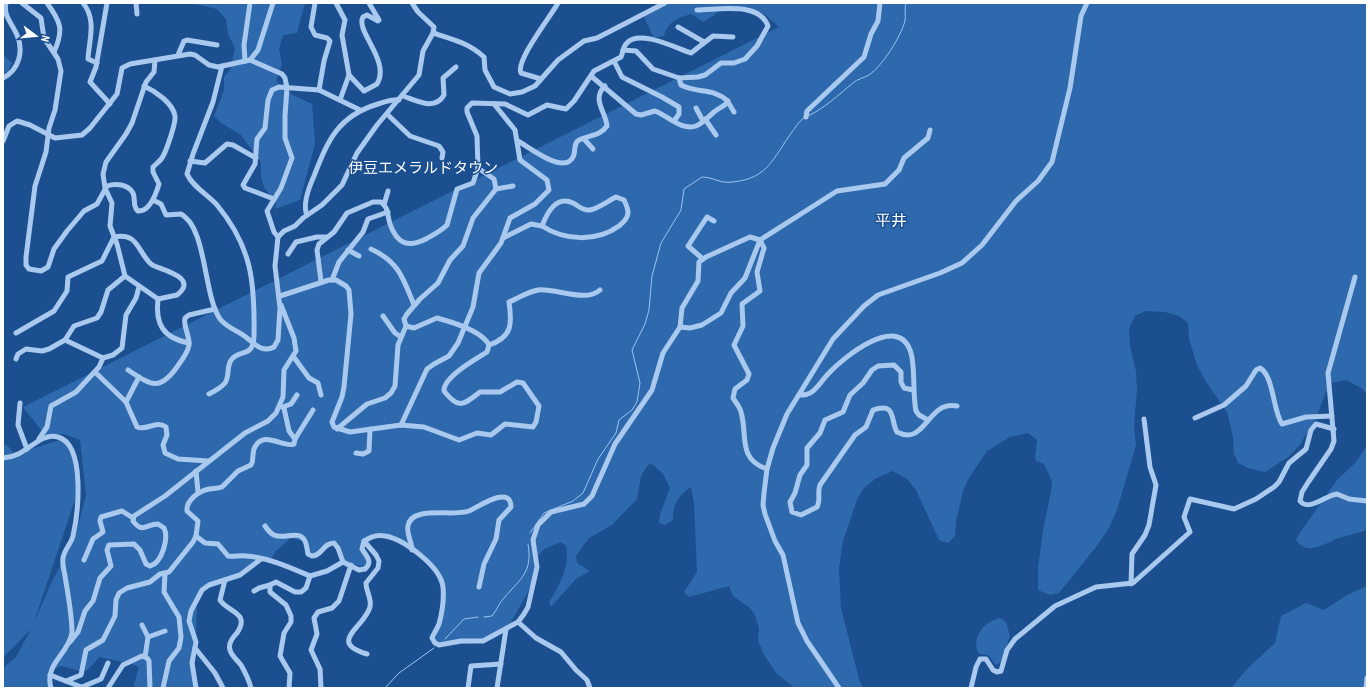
<svg xmlns="http://www.w3.org/2000/svg" width="1370" height="691" font-family="'PT Sans Narrow','Noto Sans JP',sans-serif">
	<rect width="100%" height="100%" fill="#1b4f8f"/>
	<g fill="#2e69ad">
		<path d="M190 3H305L297 33 283 35 279 49 282 64 276 81 293 95 312 104 315 144 300 200 275 209 276 203 264 187 261 177V162L240 134 221 123 214 116 224 90V77L230 70 235 48 228 34 226 19 217 9Z"/>
		<path d="M670 3H1367V396L1363 389 1346 380 1331 383 1325 394 1313 427 1305 436 1300 445 1288 457 1265 472 1248 468 1238 463 1234 454 1233 437 1227 412 1206 382 1197 365 1189 339 1188 323 1179 316 1165 312 1146 311 1135 316 1129 329 1130 346 1136 371 1137 390 1134 426 1136 445 1117 510 1109 528 1096 547 1059 593 1050 595 1038 590V567L1043 530 1051 492 1052 481 1044 464 1036 461 1035 457 1037 440 1028 433 1010 437 987 451 969 478 963 491 956 522 955 536 948 543 939 540 916 490 907 479 892 471 875 479 863 489 857 500 843 541 839 568 841 608 859 679 863 688H795L776 673 763 653 758 640 759 628 755 615 750 608 733 596 729 586 689 597 684 592 697 572 694 503 691 487C679 495 672 505 673 520L665 525 659 523 660 514 670 488 663 474 652 464 648 465 641 476 637 499 612 525 589 538 576 556 577 563 590 571 576 579 551 607 549 602C560 584 570 567 566 546L561 542 544 549 535 560 533 583 510 624 482 642 442 646 435 641 445 597 429 560C423 558 417 555 412 552 391 538 383 525 362 549L369 560 367 568 342 561 334 545H326L314 556 302 541 291 538 276 551 270 561 261 559 233 577 206 586 197 602 194 688H135L134 684 139 667 132 664 99 657C82 679 84 670 61 666L53 670 48 688H3V668L16 657 31 629 3 658V444L7 445 15 454 63 439 72 449 78 491 33 625 50 586 76 533 86 495 80 440 64 434 45 435 23 407 779 27C759 8 751 6 723 6L714 15 703 22 692 14C679 17 667 22 664 36L654 38 644 17Z"/>
		<path d="M3 55 12 63 8 71 3 74Z"/>
		<path d="M1367 446V530C1358 533 1348 535 1339 538 1325 543 1307 557 1296 540L1299 534 1337 480 1355 463Z"/>
		<path d="M1367 586V688H1231L1246 670 1275 643 1281 616 1306 603 1324 610 1347 595Z"/>
		<path d="M1000 618 1006 622 1010 636 1001 662 996 665 988 655 979 654C970 639 984 621 1000 618Z"/>
	</g>
	<g fill="none" stroke-linecap="round" stroke-linejoin="round">
		<g stroke="#9cc4f0" stroke-width="1">
			<path d="M808 116C825 108 838 95 853 83 857 79 864 78 869 75 883 65 900 38 905 21 906 15 904 9 906 3"/>
			<path d="M530 533 544 513 573 501 583 493 598 459 616 433 619 420 632 410 637 402 640 383 632 350 645 324 649 310 652 276 661 243 681 210 684 189 702 177C713 177 721 184 732 182 768 179 773 158 792 132 796 127 798 122 804 118"/>
			<path d="M484 617 492 616C497 610 499 603 504 598 521 578 533 572 528 544"/>
			<path d="M445 639 464 619 478 617"/>
			<path d="M385 688 399 673 434 648"/>
		</g>
		<g stroke="#a9c9ee" stroke-width="5">
			<path d="M22 3 41 18 44 38 58 59 61 71 55 110 49 128 46 152 35 186 26 257V265L29 269 41 271 48 267 54 249 67 231 84 211 97 204 107 186C115 183 128 184 133 193 136 200 132 206 138 211 150 212 156 194 159 184L153 172V167C156 164 160 161 162 158 166 152 176 123 175 116 173 103 155 91 144 86"/>
			<path d="M47 3C61 22 64 30 54 52"/>
			<path d="M83 3C97 20 89 40 88 59L97 63"/>
			<path d="M107 3 96 67 90 82 110 104"/>
			<path d="M136 3 137 14"/>
			<path d="M315 3 311 27 315 35 327 38 330 41 324 61 319 90"/>
			<path d="M336 3 345 20 342 35 349 75 364 91 377 84C391 61 355 31 363 17L367 15 378 21 379 20 369 3"/>
			<path d="M678 27 704 42"/>
			<path d="M433 33C452 39 469 43 484 57L485 70 494 87 510 94 522 92 535 86 558 60 584 41 597 38 665 3"/>
			<path d="M623 50 636 51 653 69 679 78"/>
			<path d="M178 55 184 41 187 40 217 45"/>
			<path d="M250 60 258 50 273 3"/>
			<path d="M245 61 244 45 250 3"/>
			<path d="M614 61 622 77 662 97 679 107V114L674 121"/>
			<path d="M591 76 636 114 641 115 655 111C668 116 682 131 696 126 702 124 709 116 714 112 718 108 726 106 728 101 712 87 699 94 681 85L679 78 698 77 705 75 721 63H734L745 59 757 46 768 26C759 1 718 10 697 10"/>
			<path d="M3 78C19 70 24 51 17 35 12 23 3 16 6 3"/>
			<path d="M541 79 521 73C515 61 551 16 558 3"/>
			<path d="M403 96C417 101 435 111 444 95L443 78 456 67"/>
			<path d="M340 100 349 75"/>
			<path d="M728 102 734 112"/>
			<path d="M696 108 703 121"/>
			<path d="M387 114 410 136 439 146 443 152 442 158"/>
			<path d="M806 117 807 111 864 57 871 34 878 21 880 3"/>
			<path d="M705 119 716 135"/>
			<path d="M584 139 593 149"/>
			<path d="M3 141 9 126 17 121 30 125 55 138 82 135 90 128 117 94 122 68 130 64 190 54 195 55 209 65 218 67 250 60 282 74 285 78 287 88 285 116V138L292 158 281 188 267 211 274 232 278 237"/>
			<path d="M518 141C530 148 564 175 573 157 576 152 573 143 579 140 589 135 600 136 607 126 606 112 591 99 605 86"/>
			<path d="M190 161 205 163 227 144 233 145 256 158"/>
			<path d="M496 189 513 186"/>
			<path d="M616 197 624 200C630 212 630 217 619 226 597 242 565 241 542 226 547 213 556 195 573 203 579 206 583 211 590 210 599 208 608 201 616 197Z"/>
			<path d="M274 199 245 188 243 185 255 164 257 139 265 128 268 100 272 90 279 87 319 90 360 110"/>
			<path d="M153 200 161 204 166 215 181 214C207 228 203 294 220 319 227 328 239 331 247 338 256 345 263 353 274 347L278 340 280 308 275 266 278 237 284 231 295 226 303 218 322 205 342 185 357 153 377 125 419 75 423 51 433 33 434 27 418 12 412 3"/>
			<path d="M384 205 388 191"/>
			<path d="M307 215C302 204 309 187 314 176 328 140 338 116 378 104 385 102 392 99 399 100"/>
			<path d="M503 238 531 224 542 226"/>
			<path d="M371 249C399 262 403 278 414 305"/>
			<path d="M348 250 359 256"/>
			<path d="M288 254 296 242 317 237H326"/>
			<path d="M703 259 688 246 707 217 714 221"/>
			<path d="M1355 277 1328 373 1334 441 1331 449 1309 481 1302 492 1300 501C1309 512 1326 495 1337 494L1349 499 1367 501"/>
			<path d="M332 280 339 262 363 232 368 219 388 212"/>
			<path d="M321 281 317 250 319 244 334 232 347 213 373 202H381C389 208 387 215 390 224 397 244 408 248 426 239 433 235 441 231 447 225L457 189 473 183 478 168 477 136 467 112V108L472 103 505 104 528 115 547 105 566 109 574 101 594 71 621 57C623 53 623 46 627 43 639 29 676 48 691 53L713 36 733 37"/>
			<path d="M280 296 329 280H336L346 286 349 290 351 314 344 387 342 397 332 422 334 427 350 432 401 425 424 427 459 440 477 433 491 435 505 424 533 427 536 422 539 406 523 383 517 382 500 392H480C463 405 459 410 444 391 443 377 476 359 487 352L489 345"/>
			<path d="M158 299C155 324 163 338 189 343"/>
			<path d="M383 316 395 333 401 337"/>
			<path d="M406 326 404 319 407 314 420 299 438 283 450 260 463 246 473 218 496 189 494 179 478 168"/>
			<path d="M680 327 690 328 702 325 721 313 731 293 745 278 760 240 837 191 885 184 899 170 904 158 928 138 930 130"/>
			<path d="M16 333 54 311 67 291 68 277 102 261 114 237C138 232 137 251 151 264 156 269 201 276 177 295L158 299 125 276"/>
			<path d="M65 340 103 358 113 355 122 348 126 315 136 298 139 287"/>
			<path d="M489 345C513 337 512 323 509 302 519 298 527 292 538 290 556 288 586 303 600 290"/>
			<path d="M293 356 309 378 318 383 321 395"/>
			<path d="M16 359 18 354 26 349 42 351 49 349 65 340 74 326 97 318 101 312 108 290 125 276 117 244 110 226 112 203 105 188 103 174 106 162 126 134 132 123 146 82 154 72 155 60"/>
			<path d="M128 370C151 385 159 392 177 367 181 361 188 353 189 345 190 336 183 327 185 318L189 315 215 309"/>
			<path d="M95 372 126 402 137 427C147 431 156 420 166 427L167 435 163 445 165 453 178 459 208 461"/>
			<path d="M913 390 904 388 901 382V372L894 365 878 366 872 370 863 383 850 395 843 412 825 420 820 433 807 448V465L800 475 795 493 790 502 792 512 801 515 817 507C821 500 817 492 820 485L855 435 866 427 873 410C897 402 890 420 897 432 926 447 927 400 957 406"/>
			<path d="M209 394C215 391 221 388 225 383 230 376 226 365 232 359 241 349 253 358 254 336 255 283 252 247 217 205 208 195 192 186 187 174L193 154 213 102 222 66"/>
			<path d="M799 395C804 395 809 395 813 391 819 386 823 379 829 373 844 357 897 314 910 350 916 365 912 392 916 411L919 415 928 420"/>
			<path d="M126 402 139 377"/>
			<path d="M20 403 18 425 27 449"/>
			<path d="M283 407 291 404 297 395"/>
			<path d="M1195 418 1224 405 1246 386 1256 370 1260 368C1274 376 1273 412 1282 424L1306 417 1332 416"/>
			<path d="M401 425 427 369 434 364 449 356 458 343 473 307 479 273 501 243 510 218 535 204 549 190 547 180 520 160 515 130 494 104"/>
			<path d="M337 429 367 404 385 398 391 393 395 386 398 345 406 326 414 328 437 318C452 322 482 331 489 345"/>
			<path d="M39 439 47 427 51 406 76 392 99 367 103 358"/>
			<path d="M295 439 313 410"/>
			<path d="M356 453 363 454 369 451 370 429"/>
			<path d="M3 458C27 457 38 432 58 437 86 445 78 514 73 536 71 544 64 550 63 558 62 564 64 570 65 576 68 595 72 614 72 633 68 655 44 664 51 688"/>
			<path d="M196 471 198 492"/>
			<path d="M265 526C267 529 270 533 274 535 284 540 299 529 305 541 307 545 307 549 308 554L312 556C322 556 323 543 334 543L338 548 343 562"/>
			<path d="M196 536 205 543 218 544 228 556C234 557 240 555 247 556 269 558 289 567 310 576L327 571 343 562 359 570 365 569C373 562 367 557 362 549L364 541C370 537 377 534 385 536 404 539 441 567 443 587 444 598 442 613 439 624 437 629 434 633 432 638L435 643 439 645 461 641H483L518 622 524 614 528 607 537 567 533 540 538 525 551 512 584 504 592 496 615 444 652 390 663 353 680 327 682 308 698 281 699 262 706 257 750 237 760 240 764 248 757 272 760 291 742 304 743 326 734 345 749 374 747 380 735 389 733 398C736 403 740 407 741 412 748 435 737 459 767 469"/>
			<path d="M364 541 376 555 379 561 378 568 366 583C366 592 372 598 370 607 364 628 327 642 367 654"/>
			<path d="M412 550C412 542 406 533 408 526 411 505 453 517 469 511 478 507 511 484 511 507L499 520 496 539 484 564 479 587"/>
			<path d="M84 560 93 539 103 532 100 521 101 517 122 511 133 518"/>
			<path d="M225 580 220 600C227 612 251 612 237 633 233 637 228 644 230 650 231 655 237 660 241 665 245 672 249 680 251 688"/>
			<path d="M1131 584 1132 554 1145 535 1149 525 1156 485 1150 467 1144 419"/>
			<path d="M254 591 259 588 270 585"/>
			<path d="M518 622 536 638 561 652 576 670 587 680 590 688"/>
			<path d="M142 625 148 637"/>
			<path d="M70 642 78 632 85 611 93 601 100 578 111 566 107 550 109 545 134 544 140 550 146 564 150 566C162 563 169 538 164 528L158 524C146 524 143 534 133 521L134 516 165 496 245 433 268 421 276 413 283 397 284 370 296 351 294 338 281 305"/>
			<path d="M195 648 215 673 223 688"/>
			<path d="M145 657 148 637 165 631"/>
			<path d="M50 675 84 688"/>
			<path d="M66 681 81 675 86 650 103 640 115 616 116 600 119 593 127 588 150 582 160 574 169 572 193 542 196 536 198 521 187 511C186 500 199 491 209 489 213 488 217 489 222 487L238 471 251 465C254 460 252 454 254 449 263 428 283 449 294 444L295 439 289 431 284 408 280 406"/>
			<path d="M82 687 101 679 108 663"/>
			<path d="M108 688 123 665 142 656 147 658 149 661 150 688"/>
			<path d="M163 688 169 661 179 648 181 637 179 617 164 592 165 574"/>
			<path d="M196 688 192 663 196 642 189 621 191 611 202 590 209 585 240 575 261 559"/>
			<path d="M289 688 290 673 280 656 284 633 291 622V616L286 605 270 592V585L276 582 295 592H301L306 588 310 576"/>
			<path d="M321 688 320 669 311 650 317 634 314 618 318 612 332 608 339 601 351 565"/>
			<path d="M468 688 471 666 501 664"/>
			<path d="M497 688 506 629"/>
			<path d="M839 688 807 641 798 623 783 555 775 541 765 514 763 505 764 493 767 469 773 448 787 414 833 339 864 306 878 295 940 273 962 263 982 245 1016 201 1038 181 1052 162 1070 88 1081 16 1087 3"/>
			<path d="M971 688 976 667 980 659H986L993 670 997 672 1001 671 1007 650 1015 639 1055 606 1096 587 1133 583 1190 532 1184 517 1190 499 1234 509 1256 499 1274 487 1279 482 1289 463 1306 449 1311 430 1316 424 1334 429"/>
			<path d="M1366 688 1367 678"/>
		</g>
	</g>
	<g text-anchor="middle" stroke-width="3" stroke-linejoin="round" paint-order="stroke">
		<g font-size="15" fill="#fff" stroke="#1b4f8f">
			<text x="423" y="173">伊豆エメラルドタウン</text>
		</g>
		<g font-size="16" fill="#fff" stroke="#1b4f8f">
			<text x="891" y="226">平井</text>
		</g>
	</g>
	<rect width="1370" height="691" fill="none" stroke="#ffffff" stroke-width="8"/>
	<g transform="translate(36 36) rotate(106)" stroke="#1b4f8f" stroke-width="3" paint-order="stroke">
	<path d="M0-3L7 15L0 10L-7 15Z" fill="#ffffff"/>
	<text y="-6" font-size="11" font-weight="bold" text-anchor="middle" fill="#ffffff">N</text>
	</g>
</svg>
